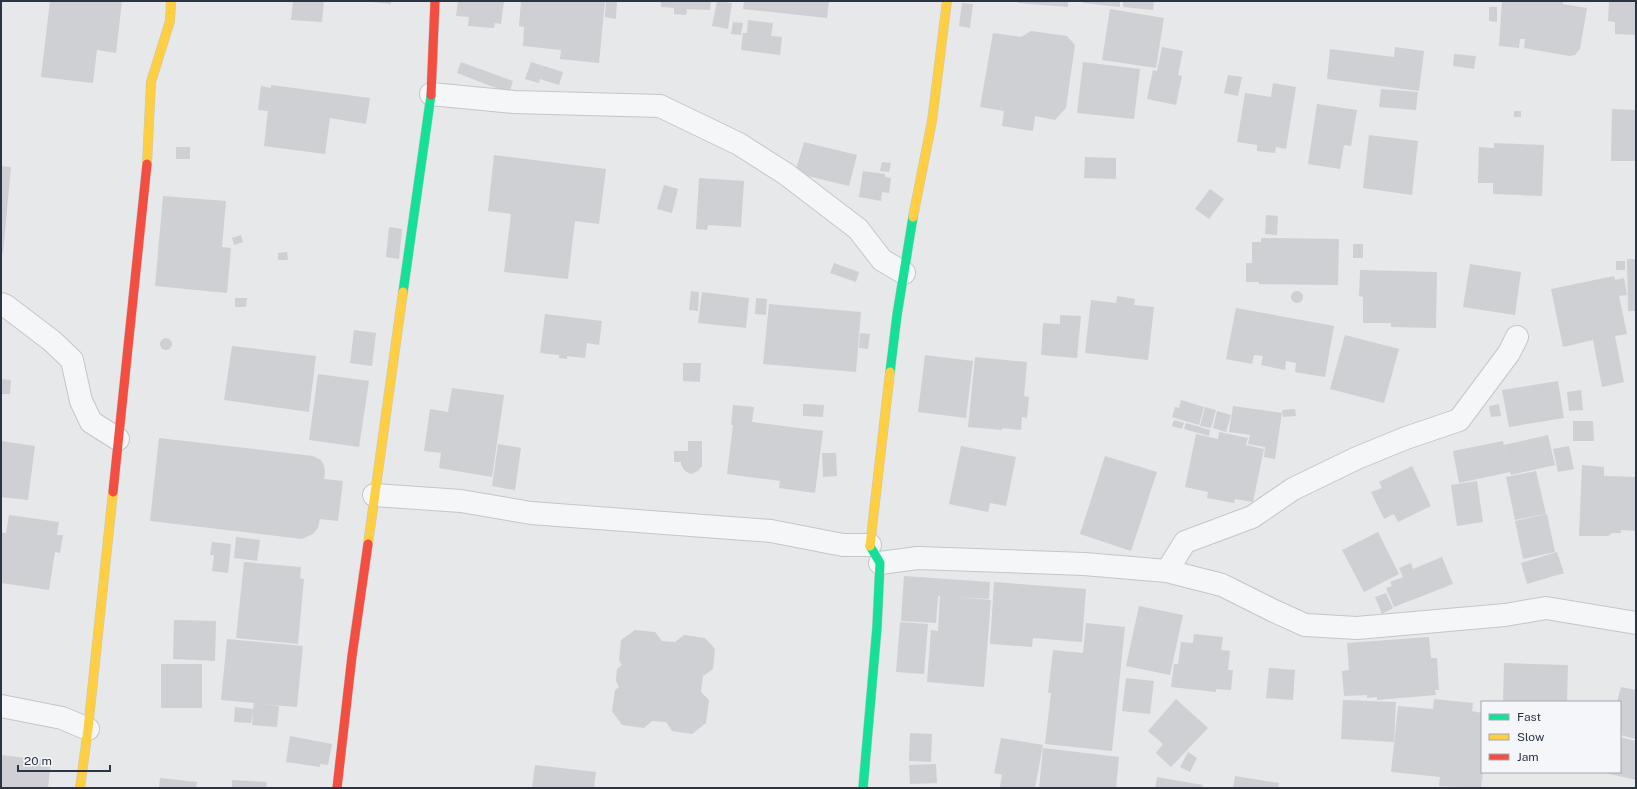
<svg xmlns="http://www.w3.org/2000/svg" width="1637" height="789" font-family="'Public Sans',sans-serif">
	<rect width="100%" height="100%" fill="#e6e8ea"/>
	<g fill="#ced0d3">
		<path d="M50 1H122L116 53 97 50 93 83 41 77Z"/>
		<path d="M293 1H324L322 22 291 20Z"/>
		<path d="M362 1H391V4Z"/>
		<path d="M458 1H504L501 24 495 23 494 28 468 26 469 17 456 16Z"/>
		<path d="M521 1H605L599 63 560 59 561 50 523 46 524 27 519 26Z"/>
		<path d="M606 1H617L616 19 605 17Z"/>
		<path d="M661 1H711L710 10 687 9 686 15 674 14V8L661 7Z"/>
		<path d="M717 1 732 3 728 29 712 26Z"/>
		<path d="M744 1H829L827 18 743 9Z"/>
		<path d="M1018 1H1068V7L1018 3Z"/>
		<path d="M1083 1H1120V7L1083 3Z"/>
		<path d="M1123 1H1154L1153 10 1123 7Z"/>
		<path d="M1502 1H1563V4L1587 8 1580 49 1575 55 1569 56 1524 48 1525 39H1520L1519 48 1499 46Z"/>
		<path d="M1609 1H1636V35L1615 34V22L1608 21Z"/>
		<path d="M962 3 973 4 970 28 959 26Z"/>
		<path d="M1489 7H1497V22L1489 21Z"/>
		<path d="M1110 9 1164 18 1156 68 1102 60Z"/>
		<path d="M748 20 773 23 771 36 782 37 780 55 741 50 743 33H747Z"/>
		<path d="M733 22 743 23 741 35 731 34Z"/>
		<path d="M1031 31 1067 36 1075 45 1066 108 1055 120 1035 116 1033 131 1002 126 1004 111 980 107 993 33 1021 37Z"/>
		<path d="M1162 47 1183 51 1178 75 1182 76 1176 105 1147 99 1153 70 1157 71Z"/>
		<path d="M1395 47 1424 51 1419 91 1327 79 1330 49 1394 57Z"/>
		<path d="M1454 54 1476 56 1474 69 1453 66Z"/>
		<path d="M461 62 513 81 509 93 457 73Z"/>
		<path d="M531 62 563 72 559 85 540 79 539 83 525 79Z"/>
		<path d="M1083 62 1140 69 1134 119 1077 113Z"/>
		<path d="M1228 75 1242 77 1238 96 1224 93Z"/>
		<path d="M1273 83 1296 87 1286 149 1276 147 1275 153 1257 151V145L1237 142 1245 93 1271 97Z"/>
		<path d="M271 85 370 98 366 124 330 118 325 154 264 146 268 111 258 110 261 86 271 88Z"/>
		<path d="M1381 89 1418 92 1416 110 1379 107Z"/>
		<path d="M1317 104 1357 110 1351 146 1344 145 1340 169 1308 164Z"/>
		<path d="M1612 109 1636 110V161H1611Z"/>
		<rect x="1514" y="111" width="7" height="6"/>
		<path d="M1369 135 1418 141 1412 195 1363 188Z"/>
		<path d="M804 142 857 155 849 186 795 173Z"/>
		<path d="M1494 143 1544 145 1542 196 1493 194V183H1478L1479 147 1494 148Z"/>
		<rect x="176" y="147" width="14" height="12"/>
		<path d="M494 155 606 169 599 224 575 221 568 279 504 272 511 214 488 211Z"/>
		<path d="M1085 157 1116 158V179L1084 178Z"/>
		<path d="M882 162 891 163 889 172 880 171Z"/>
		<path d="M1 166 11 167 3 253H1Z"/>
		<path d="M863 171 885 174V177L891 178 889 193 882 192 881 201 859 197Z"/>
		<path d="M699 178 744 181 741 227 708 225 707 230 696 229Z"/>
		<path d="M664 185 678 189 672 213 657 209Z"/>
		<path d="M1210 189 1224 199 1209 219 1195 209Z"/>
		<path d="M163 196 226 201 222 247 231 248 227 293 155 286Z"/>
		<path d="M1266 215 1278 216 1277 235 1265 234Z"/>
		<path d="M389 227 402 229 399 259 386 257Z"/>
		<path d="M241 235 243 242 234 245 232 238Z"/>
		<path d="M1261 238 1339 239 1338 285 1259 284V282H1246V263H1252V242H1261Z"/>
		<rect x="1353" y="244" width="10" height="14"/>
		<path d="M287 252 288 260H278V253Z"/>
		<path d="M1627 259H1636V311H1628Z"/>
		<rect x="1616" y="261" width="9" height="9"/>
		<path d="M834 263 859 272 856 282 830 273Z"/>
		<path d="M1470 264 1521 272 1515 315 1463 307Z"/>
		<path d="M1360 270 1437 272 1436 328 1391 327V323H1363V297L1359 296Z"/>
		<path d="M1614 276 1615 280 1624 278 1627 295 1619 296 1627 334 1615 336 1624 382 1602 387 1593 340 1563 347 1551 289Z"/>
		<path d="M691 291 699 292 698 311 689 310Z"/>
		<circle cx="1297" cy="297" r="6"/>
		<path d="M702 292 749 298 746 328 698 323Z"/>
		<path d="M1117 296 1135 299 1134 305 1154 307 1148 360 1085 353 1091 300 1116 303Z"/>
		<path d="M235 298H247L246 307H235Z"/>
		<path d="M756 298 767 299 766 315 755 314Z"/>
		<path d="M769 304 861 312 856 372 763 364Z"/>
		<path d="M1236 308 1334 326 1325 377 1295 372 1296 363 1286 361 1285 370 1261 365 1263 356 1254 355 1252 364 1226 359Z"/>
		<path d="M545 314 602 321 599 345 587 343 585 358 567 356V359L559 358V355L540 353Z"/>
		<path d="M1060 315 1081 316 1077 358 1041 355 1043 323 1060 324Z"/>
		<path d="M354 330 376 333 372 366 350 363Z"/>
		<path d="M860 333 870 334 868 349 859 348Z"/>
		<path d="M1345 335 1399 349 1384 403 1330 389Z"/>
		<circle cx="166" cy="344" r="6"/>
		<path d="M232 346 316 356 309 412 224 400Z"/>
		<path d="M925 355 973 361 966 418 918 412Z"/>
		<path d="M975 357 1027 362 1024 396 1029 397 1027 418 1022 417 1021 430 1002 428V430L968 427Z"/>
		<path d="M683 363H701L700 382 683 381Z"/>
		<path d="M318 374 369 381 359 447 309 440Z"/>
		<path d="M1 379 11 380 10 394H1Z"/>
		<path d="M1558 381 1564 418 1509 427 1502 390Z"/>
		<path d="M452 388 504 395 492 477 439 468 441 453 424 451 430 409 448 412Z"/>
		<path d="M1581 390 1583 410 1569 411 1567 392Z"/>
		<path d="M1181 400 1204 407 1199 425 1172 417 1175 407 1179 408Z"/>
		<path d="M803 404 824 405 823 417 803 416Z"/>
		<path d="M1499 404 1501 416 1491 417 1489 406Z"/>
		<path d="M733 405 754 407 752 422 823 431 815 493 779 488 780 481 727 474 733 425H731Z"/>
		<path d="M1233 406 1282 413 1275 459 1264 457 1265 447 1248 444 1250 435 1229 432Z"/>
		<path d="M1205 407 1216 410 1211 428 1200 426Z"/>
		<path d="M1295 409 1296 416 1283 417 1282 410Z"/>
		<path d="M1217 411 1231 415 1226 432 1213 428Z"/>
		<path d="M1174 420 1184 423 1182 429 1172 426Z"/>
		<path d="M1573 421H1593L1594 441H1573Z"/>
		<path d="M1186 423 1210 430 1209 436 1184 429Z"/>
		<path d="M1219 432 1248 438 1246 445 1264 449 1253 502 1235 499 1234 503 1207 498 1208 492 1185 487 1196 434 1218 439Z"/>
		<path d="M1548 435 1555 465 1511 475 1510 472 1459 483 1453 451 1503 441 1507 461 1504 445Z"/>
		<path d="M159 438 313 456 321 460 324 466 325 472 324 479 343 481 338 521 320 519 318 528 313 534 302 539 150 521Z"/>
		<path d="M1 441 35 446 28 500 1 497Z"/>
		<path d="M688 441H702V466L698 471 691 474 685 471 681 465V462H674V451H688Z"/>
		<path d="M498 444 521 448 515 490 492 486Z"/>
		<path d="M961 446 1016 457 1006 506 990 503 988 512 949 504Z"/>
		<path d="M1569 446 1574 469 1558 472 1553 449Z"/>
		<path d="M822 453H836L837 476 823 477Z"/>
		<path d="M1105 456 1157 472 1131 551 1080 534Z"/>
		<path d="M1582 465 1604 467V476L1636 477V531L1621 530V533H1612L1608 536H1579Z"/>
		<path d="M1412 466 1431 506 1398 522 1394 514 1384 519 1371 492 1382 488 1379 482Z"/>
		<path d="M1536 471 1546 514 1515 520 1506 477Z"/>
		<path d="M1477 481 1483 522 1457 526 1451 485Z"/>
		<path d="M1547 514 1555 552 1523 559 1515 521Z"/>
		<path d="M9 515 59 522 57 535H63L60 553 55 552 49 590 1 583V533H6Z"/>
		<path d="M1378 532 1399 574 1364 592 1342 550Z"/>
		<path d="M236 537 260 540 257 561 234 558Z"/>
		<path d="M212 542 231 544 228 573 212 571 214 555H210Z"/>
		<path d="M1557 552 1564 573 1527 584 1521 563Z"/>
		<path d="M1442 557 1453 584 1394 607 1386 588 1392 586 1390 582 1403 577 1399 568 1411 563 1413 569Z"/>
		<path d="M244 562 301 567 300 578 304 579 298 644 236 638Z"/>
		<path d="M904 576 990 582 989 599 957 597 991 600 984 687 927 682 931 630 938 631 940 596H938L936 623 901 621Z"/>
		<path d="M994 582 1086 589 1082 642 1033 638 1032 647 990 644Z"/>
		<path d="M1386 593 1393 608 1382 614 1375 597Z"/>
		<path d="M1139 606 1183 615 1170 675 1126 666Z"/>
		<path d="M174 620 216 621 215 661 173 659Z"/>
		<path d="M900 622 928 624 924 674 896 672Z"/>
		<path d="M1086 623 1125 627 1112 751 1045 744 1051 693H1048L1053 650 1083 653Z"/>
		<path d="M635 630 655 632 662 641 675 642 684 635 705 638 715 649 713 669 703 676 701 692 709 700 706 723 692 734 672 731 666 722 652 721 644 728 622 725 612 711 615 690 619 687 616 681 617 669 622 665 619 660 621 640Z"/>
		<path d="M1194 634 1223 637 1221 650 1230 651 1228 670H1233L1231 690 1216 689V692L1171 687 1174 664H1178L1181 642 1193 643Z"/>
		<path d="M1429 637 1431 658H1437L1439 690H1435L1436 695 1377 700V697L1367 698V695L1344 696 1342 671 1349 670 1347 643Z"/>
		<path d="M227 639 303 646 297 707 262 704 279 706 277 727 252 725 253 712 251 723 234 722 235 707 253 709 254 703 221 700Z"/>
		<path d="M1504 663 1568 665 1567 702H1503Z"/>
		<rect x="161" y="664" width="41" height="44"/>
		<path d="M1269 668 1295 670 1293 700 1266 698Z"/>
		<path d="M1126 678 1154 681 1150 714 1122 711Z"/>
		<path d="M1621 687 1636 690V739L1620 735V702H1617Z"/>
		<path d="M1176 699 1208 728 1171 767 1156 753 1163 744 1148 731Z"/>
		<path d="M1434 699 1473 703 1472 711 1482 713 1483 772 1481 788 1439 786 1440 777 1391 772 1398 706 1433 709Z"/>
		<path d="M1343 700 1396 702 1394 742 1341 739Z"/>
		<path d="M910 733 932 734 931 762 909 761Z"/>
		<path d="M290 736 332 744 328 765 320 764V767L286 762Z"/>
		<path d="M1620 737 1636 741V780L1606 773 1620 772Z"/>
		<path d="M1001 738 1043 745 1035 788 1000 787 1002 775 994 773Z"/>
		<path d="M1043 748 1119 757 1116 788H1039Z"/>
		<path d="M1188 752 1197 758 1190 772 1180 767Z"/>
		<path d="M1 755 51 761 48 788H1Z"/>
		<path d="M936 764 937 783 910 784 909 765Z"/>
		<path d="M535 765 596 772 594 788H532Z"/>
		<path d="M1235 776 1279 783 1278 788H1233Z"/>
		<path d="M1157 777 1203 785 1202 788H1155Z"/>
		<path d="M160 778 197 782 196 788H159Z"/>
		<path d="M232 780 267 782 266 788H232Z"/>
	</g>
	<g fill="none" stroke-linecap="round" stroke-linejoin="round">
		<defs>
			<g id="street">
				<path d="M431 94 514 102 660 106 739 144 786 174 858 229 882 260 904 273"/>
				<path d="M1 304 6 306 52 341 72 360 81 401 91 422 118 439"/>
				<path d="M374 495 461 501 531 513 771 531 843 545H870"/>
				<path d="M880 563 918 558 1084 564 1167 571 1222 585 1274 611 1305 625 1357 628 1505 615 1546 608 1636 623"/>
				<path d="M1167 571 1185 542 1252 517 1293 489 1357 458 1406 438 1459 420 1509 353 1517 337"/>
				<path d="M1 706 62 718 88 729"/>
			</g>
			<g id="fast">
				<path d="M403 292 431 95"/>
				<path d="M890 372 897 315 913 217"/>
				<path d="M863 788 877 627 880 563 870 546"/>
			</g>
			<g id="slow">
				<path d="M147 164 151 82 170 21 171 1"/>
				<path d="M913 217 932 121 947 1"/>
				<path d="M368 544 403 292"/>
				<path d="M870 546 890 372"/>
				<path d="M80 788 88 729 113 492"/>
			</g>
			<g id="jam">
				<path d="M431 95 435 1"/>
				<path d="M113 492 147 164"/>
				<path d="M337 788 352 656 368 544"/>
			</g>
		</defs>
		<use href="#street" stroke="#c4c6c8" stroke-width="24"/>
		<use href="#fast" stroke="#c4c6c8" stroke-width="10"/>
		<use href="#slow" stroke="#c4c6c8" stroke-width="10"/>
		<use href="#jam" stroke="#c4c6c8" stroke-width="10"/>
		<use href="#street" stroke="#f5f6f7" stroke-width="22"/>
		<use href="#fast" stroke="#16e098" stroke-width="9"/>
		<use href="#slow" stroke="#ffcf43" stroke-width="9"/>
		<use href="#jam" stroke="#f24e42" stroke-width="9"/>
	</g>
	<rect width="1637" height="789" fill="none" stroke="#2b3445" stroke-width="4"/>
	<rect x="1481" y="701" width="140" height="72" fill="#f4f6f9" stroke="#a4a8b1"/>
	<rect x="1489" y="714" width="20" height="6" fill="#16e098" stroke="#a4a8b1"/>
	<text x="1517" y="721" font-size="12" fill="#2b3445">Fast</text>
	<rect x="1489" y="734" width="20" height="6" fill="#ffcf43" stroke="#a4a8b1"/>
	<text x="1517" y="741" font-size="12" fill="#2b3445">Slow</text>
	<rect x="1489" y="754" width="20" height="6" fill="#f24e42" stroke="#a4a8b1"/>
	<text x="1517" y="761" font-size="12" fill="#2b3445">Jam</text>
	<path d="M18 765v6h92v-6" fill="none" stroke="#2b3445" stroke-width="2"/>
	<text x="24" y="765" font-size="12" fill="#2b3445" stroke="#f4f6f9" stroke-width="3" paint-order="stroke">20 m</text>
</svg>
